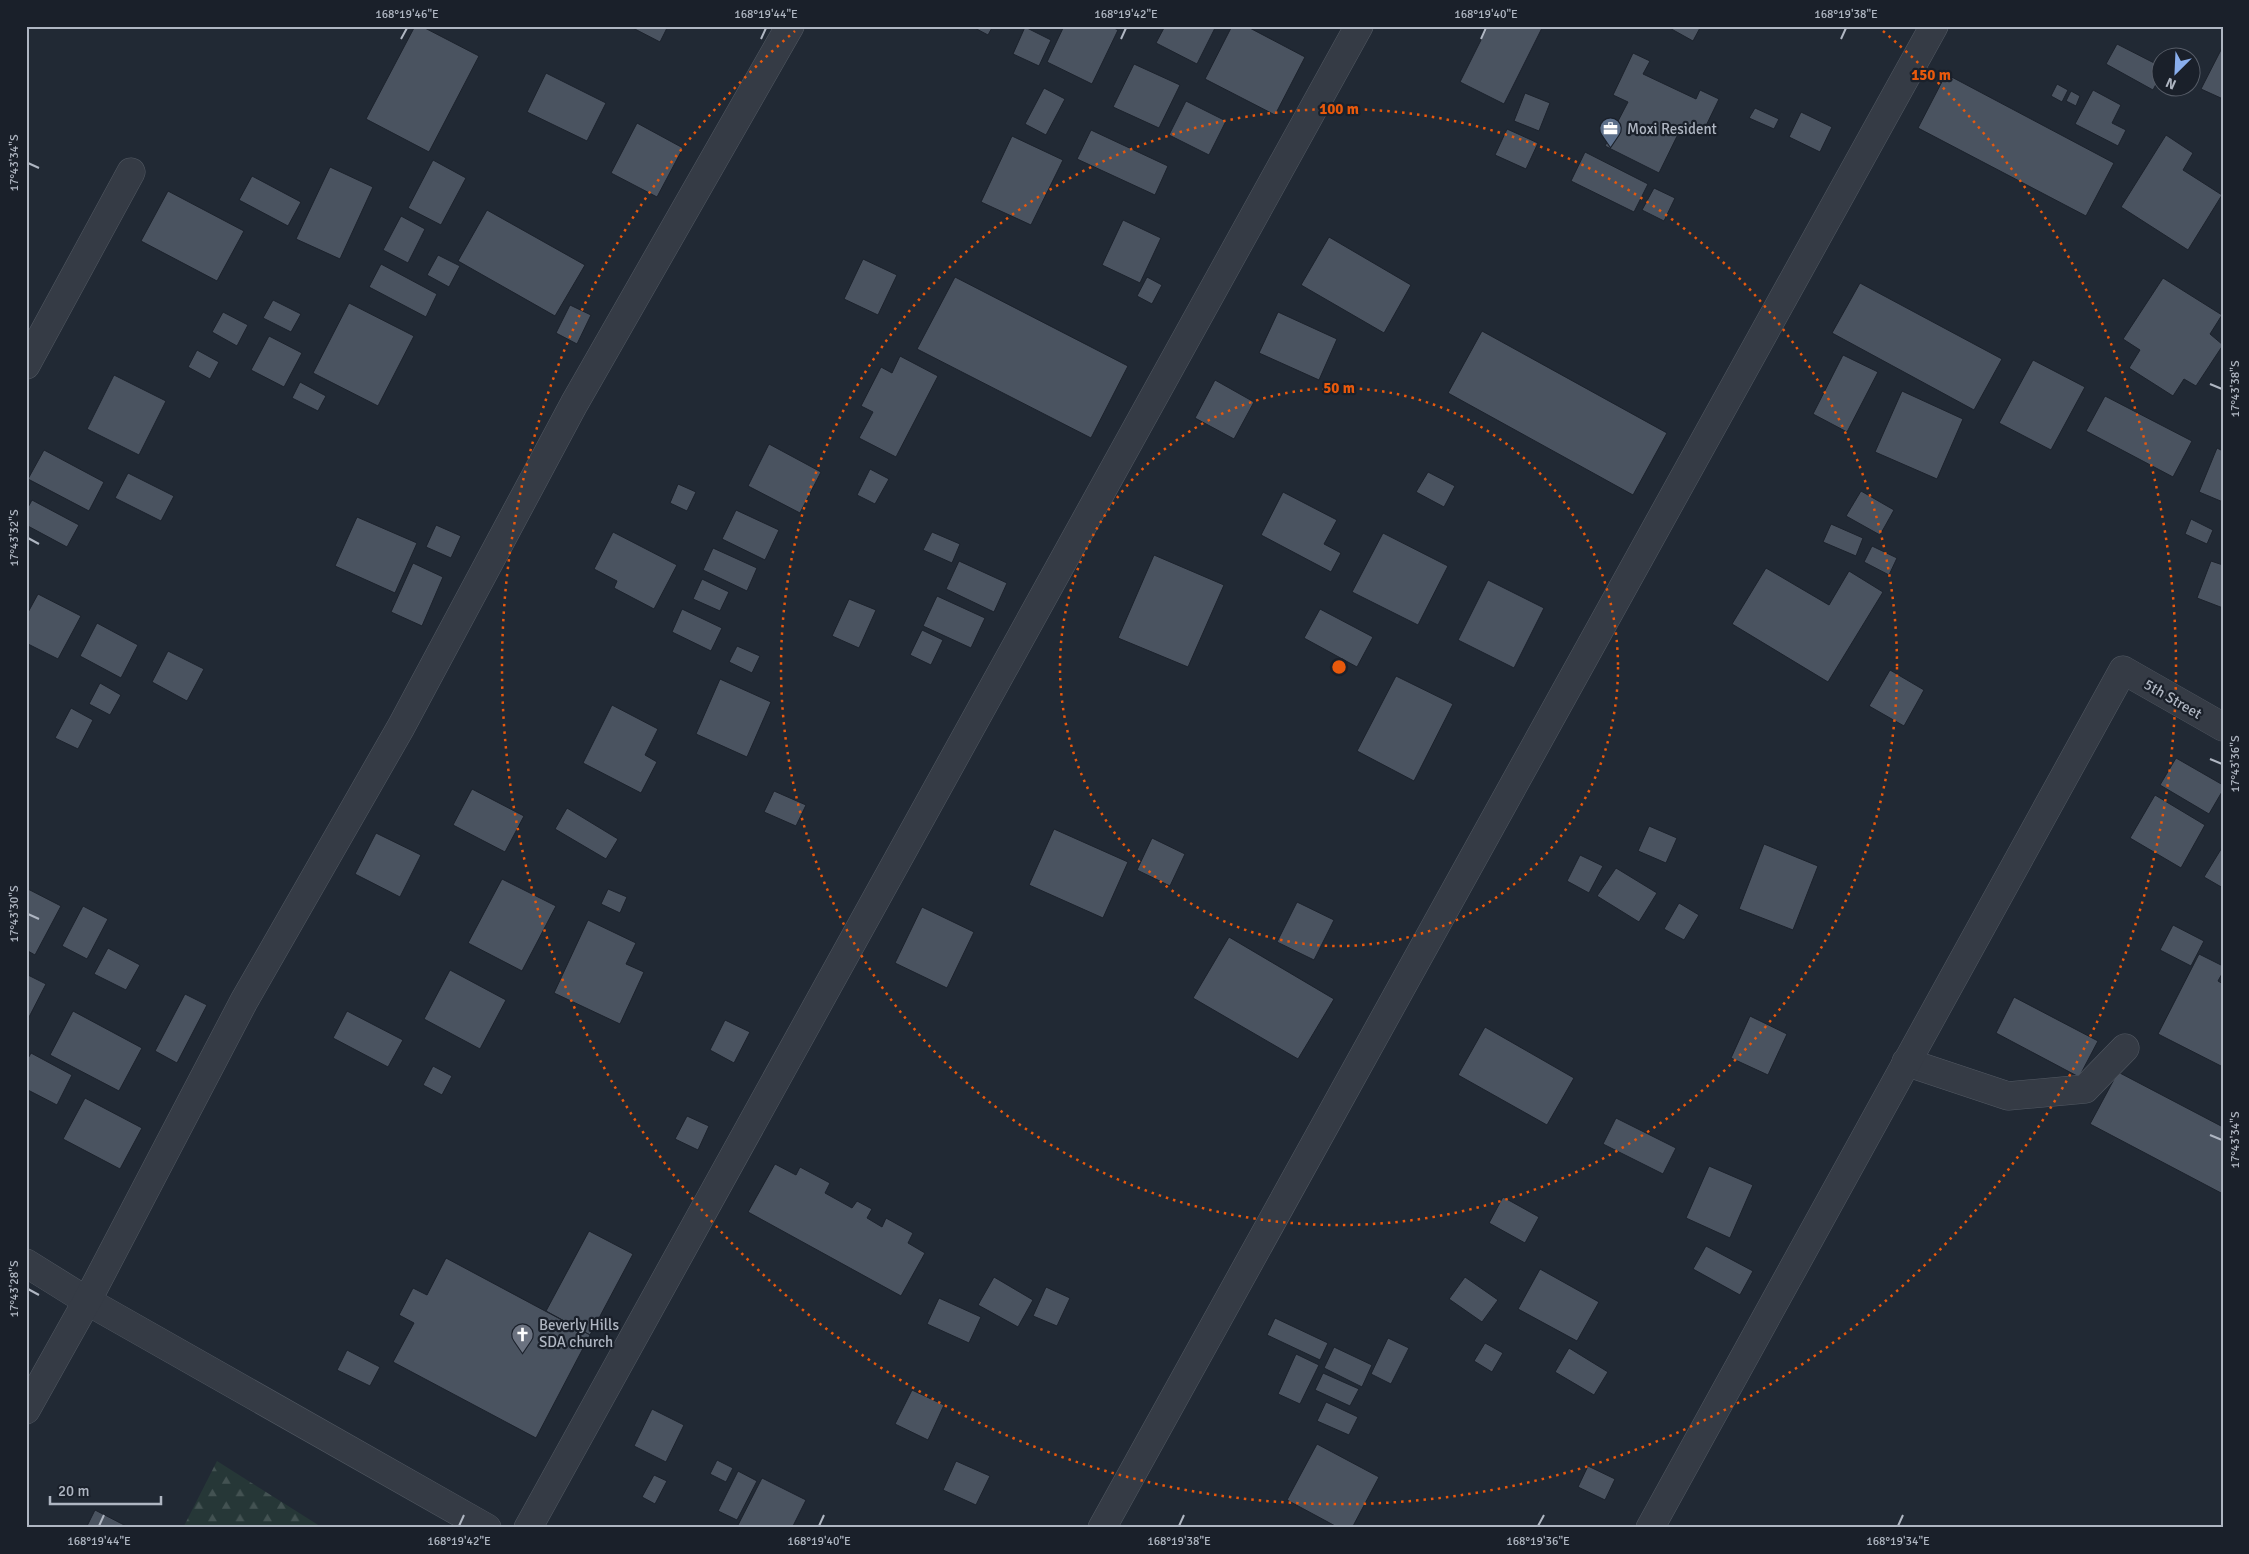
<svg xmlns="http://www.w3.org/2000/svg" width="2249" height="1554" font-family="Signika,sans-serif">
	<defs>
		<pattern id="forest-firs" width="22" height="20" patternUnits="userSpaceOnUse" patternTransform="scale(1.25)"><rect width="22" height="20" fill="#263737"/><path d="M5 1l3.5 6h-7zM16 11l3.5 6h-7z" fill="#435252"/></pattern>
	</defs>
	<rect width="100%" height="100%" fill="#212934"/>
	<path fill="url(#forest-firs)" d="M217 1461 323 1528H183Z"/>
	<g fill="#4a5360" stroke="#1c222c">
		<path d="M415 26H421L479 56 429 152 366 119Z"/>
		<path d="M629 26H668L660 42Z"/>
		<path d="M971 26H993L988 35Z"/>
		<path d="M1064 26H1110L1118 30 1092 84 1047 62Z"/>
		<path d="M1165 26H1216L1197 64 1156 43Z"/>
		<path d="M1232 26H1246L1305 57 1275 115 1205 79Z"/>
		<path d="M1488 26H1543L1504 104 1460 82Z"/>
		<path d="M1666 26H1701L1693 41Z"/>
		<path d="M1025 27 1051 40 1039 66 1013 54Z"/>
		<path d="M2117 44 2162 67V73L2153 90 2106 64Z"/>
		<path d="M2223 46V99L2201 89Z"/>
		<path d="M1633 53 1650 61 1643 74 1696 99 1700 90 1719 99 1701 136 1682 126 1659 173 1605 146 1628 102 1613 95Z"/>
		<path d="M1134 64 1180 85 1159 128 1113 107Z"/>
		<path d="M546 73 606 103 587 141 527 112Z"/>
		<path d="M1946 74 2114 163 2086 216 1918 128Z"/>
		<path d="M2057 84 2068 90 2062 102 2051 96Z"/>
		<path d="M1044 88 1065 99 1046 135 1025 124Z"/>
		<path d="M2093 90 2121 105 2112 123 2126 130 2118 146 2075 124Z"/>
		<path d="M2071 91 2080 96 2076 106 2066 101Z"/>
		<path d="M1525 93 1550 103 1539 131 1514 121Z"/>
		<path d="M1186 101 1226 121 1209 155 1169 135Z"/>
		<path d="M1755 108 1779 119 1774 129 1749 118Z"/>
		<path d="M1801 112 1832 127 1820 152 1789 137Z"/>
		<path d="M637 123 683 148 657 197 611 173Z"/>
		<path d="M1507 129 1538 143 1526 169 1495 155Z"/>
		<path d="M1091 130 1168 166 1155 195 1077 159Z"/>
		<path d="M2166 135 2193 153 2183 170 2222 195 2188 250 2121 207Z"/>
		<path d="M1012 136 1063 160 1031 225 981 202Z"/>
		<path d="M1585 152 1648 184 1634 212 1571 181Z"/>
		<path d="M433 160 466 178 441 225 408 208Z"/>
		<path d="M330 167 373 187 340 259 296 239Z"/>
		<path d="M252 176 301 202 288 226 239 200Z"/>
		<path d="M1654 188 1675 198 1664 221 1642 210Z"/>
		<path d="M168 191 244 231 217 281 141 241Z"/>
		<path d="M487 210 585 265 555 316 458 261Z"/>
		<path d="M401 216 425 229 408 263 383 250Z"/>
		<path d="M1123 220 1161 238 1140 283 1102 265Z"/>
		<path d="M1329 237 1411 285 1384 333 1301 285Z"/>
		<path d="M438 255 460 266 449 287 427 275Z"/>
		<path d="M863 259 897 275 878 315 844 299Z"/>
		<path d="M381 264 437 294 426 317 369 287Z"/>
		<path d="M955 277 1128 366 1091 438 917 349Z"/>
		<path d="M1147 277 1162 285 1152 304 1137 296Z"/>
		<path d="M2163 278 2222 315 2210 334 2223 345 2196 386 2184 379 2173 396 2129 368 2140 350 2123 339Z"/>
		<path d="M1860 283 2002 359 1974 410 1832 333Z"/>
		<path d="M273 300 301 314 291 332 263 318Z"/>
		<path d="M349 303 414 336 378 406 313 373Z"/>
		<path d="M570 305 591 315 577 344 556 333Z"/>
		<path d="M223 312 248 325 237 346 212 332Z"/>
		<path d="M1278 312 1337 339 1319 380 1259 353Z"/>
		<path d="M1482 331 1667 433 1633 495 1448 393Z"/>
		<path d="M269 336 302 353 284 387 251 370Z"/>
		<path d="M197 350 219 362 210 379 188 367Z"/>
		<path d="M1843 355 1878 372 1847 432 1813 414Z"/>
		<path d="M900 356 938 376 896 457 859 438 873 412 861 406 881 367 892 373Z"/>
		<path d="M2033 360 2085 387 2051 450 1999 423Z"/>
		<path d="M114 375 166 401 139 455 87 429Z"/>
		<path d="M1215 380 1254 402 1234 439 1195 418Z"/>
		<path d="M300 382 326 396 318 411 292 398Z"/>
		<path d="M1902 391 1963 419 1937 479 1875 452Z"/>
		<path d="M2105 396 2192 441 2173 477 2086 431Z"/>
		<path d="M769 444 821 472 800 513 748 486Z"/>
		<path d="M2217 448 2223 451V502L2199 492Z"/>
		<path d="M44 450 104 482 89 511 28 479Z"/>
		<path d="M870 469 889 479 875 504 857 495Z"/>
		<path d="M1428 472 1455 486 1444 507 1416 492Z"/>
		<path d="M128 473 174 496 161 521 115 498Z"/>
		<path d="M678 484 696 492 687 511 670 503Z"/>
		<path d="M1861 491 1894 510 1880 535 1846 516Z"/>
		<path d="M1283 492 1337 520 1324 544 1341 553 1331 572 1261 535Z"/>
		<path d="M32 500 79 525 67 547 26 525V511Z"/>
		<path d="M736 510 779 530 765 560 722 539Z"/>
		<path d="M357 517 417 543 395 593 335 566Z"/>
		<path d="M2191 519 2213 530 2207 544 2185 534Z"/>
		<path d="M1831 524 1863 538 1856 556 1823 542Z"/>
		<path d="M436 525 461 536 451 558 426 547Z"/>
		<path d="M613 532 677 565 654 609 614 588 617 581 594 569Z"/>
		<path d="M932 532 960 544 952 563 923 550Z"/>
		<path d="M1383 533 1448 566 1418 625 1352 592Z"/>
		<path d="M1872 546 1897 558 1889 575 1864 562Z"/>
		<path d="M713 548 757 568 747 591 703 570Z"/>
		<path d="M1154 555 1224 585 1188 667 1118 638Z"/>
		<path d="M959 561 1007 583 994 612 946 589Z"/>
		<path d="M2211 561 2223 565V608L2197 598Z"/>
		<path d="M413 563 443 577 422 626 391 612Z"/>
		<path d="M1766 568 1829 605 1849 571 1883 592 1828 682 1732 624Z"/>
		<path d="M702 579 729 592 720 611 693 599Z"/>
		<path d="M1488 580 1544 608 1514 668 1458 640Z"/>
		<path d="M38 594 81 616 58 659 26 643V616Z"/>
		<path d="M937 596 985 618 971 648 923 626Z"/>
		<path d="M849 599 876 610 859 648 832 636Z"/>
		<path d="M682 609 722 628 711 651 672 632Z"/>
		<path d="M1320 609 1373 637 1357 667 1304 638Z"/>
		<path d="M97 623 138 645 121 678 80 656Z"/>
		<path d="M922 630 943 640 931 665 910 655Z"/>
		<path d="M737 646 760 656 752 673 729 662Z"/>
		<path d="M168 651 204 669 187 701 152 682Z"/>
		<path d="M1890 670 1924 690 1904 726 1869 706Z"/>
		<path d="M1396 676 1453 704 1414 781 1357 751Z"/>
		<path d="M720 679 771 702 747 757 696 734Z"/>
		<path d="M100 683 121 695 110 715 89 704Z"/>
		<path d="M612 705 658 729 645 755 657 762 641 793 583 763Z"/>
		<path d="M71 708 93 720 78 749 55 738Z"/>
		<path d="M2176 758 2223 785V790L2209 814 2160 785Z"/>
		<path d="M472 789 524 816 505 852 453 825Z"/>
		<path d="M774 791 806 805 796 826 764 812Z"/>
		<path d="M2155 795 2205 825 2181 868 2130 838Z"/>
		<path d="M567 808 618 839 606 859 555 829Z"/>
		<path d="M1649 826 1677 838 1666 863 1638 851Z"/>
		<path d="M1054 829 1128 862 1103 918 1029 885Z"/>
		<path d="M376 833 421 855 400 897 355 874Z"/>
		<path d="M1152 838 1185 854 1170 886 1137 870Z"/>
		<path d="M1764 844 1818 866 1793 930 1739 909Z"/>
		<path d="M2223 846V888L2204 877Z"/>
		<path d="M1580 855 1603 866 1589 893 1567 881Z"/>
		<path d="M1616 868 1657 893 1639 922 1597 896Z"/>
		<path d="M502 879 556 906 522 971 468 943Z"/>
		<path d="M26 888 61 906 35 955 26 950Z"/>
		<path d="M608 889 627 897 620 913 601 904Z"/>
		<path d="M1297 902 1334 920 1314 960 1277 942Z"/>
		<path d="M1679 903 1699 915 1684 940 1664 929Z"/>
		<path d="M83 906 108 919 87 959 62 946Z"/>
		<path d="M922 907 974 932 947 988 895 963Z"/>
		<path d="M588 920 636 943 626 964 644 972 620 1024 554 993Z"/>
		<path d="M2173 925 2204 941 2191 966 2160 950Z"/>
		<path d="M1229 937 1334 999 1298 1059 1193 998Z"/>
		<path d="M108 948 140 965 126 990 94 974Z"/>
		<path d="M2199 954 2223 966V972L2218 981 2223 984V1067L2158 1034Z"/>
		<path d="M450 970 506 1000 480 1049 424 1019Z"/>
		<path d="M26 974 46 984 26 1023Z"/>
		<path d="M185 994 207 1005 177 1063 155 1051Z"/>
		<path d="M2014 997 2098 1041 2079 1077 1996 1033Z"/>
		<path d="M73 1011 142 1048 119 1091 50 1055Z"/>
		<path d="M347 1011 403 1040 388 1067 333 1038Z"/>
		<path d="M1750 1016 1787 1034 1768 1075 1731 1058Z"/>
		<path d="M725 1020 750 1032 734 1063 710 1050Z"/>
		<path d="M1485 1027 1574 1078 1547 1125 1458 1075Z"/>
		<path d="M31 1053 72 1075 57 1105 26 1089V1062Z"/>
		<path d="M433 1066 452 1076 442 1095 423 1085Z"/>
		<path d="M2118 1072 2223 1127V1194L2090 1124Z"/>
		<path d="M85 1098 142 1128 120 1169 63 1139Z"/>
		<path d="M687 1116 709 1126 698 1150 675 1139Z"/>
		<path d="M1616 1118 1676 1148 1663 1174 1603 1144Z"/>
		<path d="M775 1164 796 1175 800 1167 830 1183 825 1193 852 1208 857 1201 872 1209 867 1218 882 1227 886 1218 913 1233 908 1243 925 1253 901 1296 748 1212Z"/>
		<path d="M1709 1166 1753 1185 1730 1238 1686 1218Z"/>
		<path d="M1503 1197 1539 1217 1525 1243 1489 1223Z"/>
		<path d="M589 1231 633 1254 590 1335 546 1311Z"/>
		<path d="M1706 1246 1753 1271 1740 1295 1693 1269Z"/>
		<path d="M446 1258 590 1335 536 1438 393 1362 414 1323 399 1315 413 1288 427 1295Z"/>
		<path d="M1540 1269 1599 1302 1577 1341 1518 1309Z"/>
		<path d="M994 1277 1033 1300 1018 1327 978 1305Z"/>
		<path d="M1465 1277 1498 1300 1482 1322 1449 1299Z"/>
		<path d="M1046 1287 1070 1298 1057 1326 1033 1316Z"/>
		<path d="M939 1298 981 1317 969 1343 927 1324Z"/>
		<path d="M1275 1318 1328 1343 1320 1360 1267 1335Z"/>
		<path d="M1388 1338 1409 1348 1391 1384 1371 1374Z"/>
		<path d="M1485 1343 1503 1353 1492 1372 1474 1361Z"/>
		<path d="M1334 1347 1372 1365 1362 1387 1324 1368Z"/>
		<path d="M1569 1348 1608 1372 1594 1395 1555 1372Z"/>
		<path d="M347 1350 380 1367 370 1386 337 1370Z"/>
		<path d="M1296 1354 1319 1365 1300 1404 1278 1394Z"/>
		<path d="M1323 1373 1359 1389 1350 1406 1315 1390Z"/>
		<path d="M912 1390 944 1405 928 1440 895 1424Z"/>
		<path d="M1326 1402 1358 1417 1349 1435 1317 1421Z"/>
		<path d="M652 1409 684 1425 666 1462 634 1446Z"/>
		<path d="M1317 1444 1379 1477 1352 1528H1339L1287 1500Z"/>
		<path d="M717 1460 733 1468 726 1482 710 1474Z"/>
		<path d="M956 1461 990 1476 976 1505 943 1490Z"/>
		<path d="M1588 1466 1615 1479 1605 1500 1578 1487Z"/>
		<path d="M738 1471 757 1481 737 1520 718 1511Z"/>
		<path d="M654 1475 667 1481 655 1504 642 1497Z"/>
		<path d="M762 1478 806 1500 792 1528 737 1527Z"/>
		<path d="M95 1510 130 1528H86Z"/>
	</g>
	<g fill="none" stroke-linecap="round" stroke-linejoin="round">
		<defs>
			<g id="minor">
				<path d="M26 365 131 172"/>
				<path d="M1906 1062 2008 1096 2085 1089 2125 1048"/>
				<path d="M26 1263 87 1301 487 1528"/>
				<path d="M26 1410 87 1301 244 1001 401 727 574 404 790 26"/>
				<path d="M528 1528 1359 26"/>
				<path d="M1102 1528 1934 26"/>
				<path d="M1650 1528 2123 670 2223 727"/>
			</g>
		</defs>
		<use href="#minor" stroke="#525963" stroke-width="29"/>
		<use href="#minor" stroke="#353b45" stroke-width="28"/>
	</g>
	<path fill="none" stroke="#afb6c2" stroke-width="2" d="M401 39 407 28M761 39 766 28M1121 39 1126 28M1481 39 1486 28M1841 39 1846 28M28 163 39 168M2210 384 2222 389M28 538 39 544M2210 759 2222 764M28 914 39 919M2210 1135 2222 1140M28 1289 39 1295M99 1526 104 1515M459 1526 464 1515M819 1526 824 1515M1179 1526 1184 1515M1538 1526 1544 1515M1898 1526 1903 1515"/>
	<g fill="none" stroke="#e8590c" stroke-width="2.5" stroke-dasharray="2.5 5">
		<circle cx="1339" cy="667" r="279"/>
		<circle cx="1339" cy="667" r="558"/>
		<path d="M1883 31A837 837 0 1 1 795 31"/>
	</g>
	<defs>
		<symbol id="office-pin" viewBox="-11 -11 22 30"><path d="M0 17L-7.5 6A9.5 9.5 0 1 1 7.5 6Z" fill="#5c6f8a" stroke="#1a202a"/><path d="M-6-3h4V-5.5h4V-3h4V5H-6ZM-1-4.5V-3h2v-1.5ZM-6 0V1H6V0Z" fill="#fff"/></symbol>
		<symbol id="church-pin" viewBox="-11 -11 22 30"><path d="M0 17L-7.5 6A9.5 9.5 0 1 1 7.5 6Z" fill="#6b7280" stroke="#1a202a"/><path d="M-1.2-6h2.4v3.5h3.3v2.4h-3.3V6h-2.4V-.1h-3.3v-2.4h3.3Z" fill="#fff"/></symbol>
	</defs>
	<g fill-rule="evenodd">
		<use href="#office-pin" x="1598" y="116" width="25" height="34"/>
		<use href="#church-pin" x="510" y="1322" width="25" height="34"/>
	</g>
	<g text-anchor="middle" stroke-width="4.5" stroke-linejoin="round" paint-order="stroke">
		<g font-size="15" fill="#afb6c2" stroke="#1a202a" text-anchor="start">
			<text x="1627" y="134">Moxi Resident</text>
			<text x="539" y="1330">Beverly Hills<tspan x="539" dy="17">SDA church</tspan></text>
		</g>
		<g font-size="15" fill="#afb6c2" stroke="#1a202a">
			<text transform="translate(2173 699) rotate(30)" y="5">5th Street</text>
		</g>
	</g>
	<circle cx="1339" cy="667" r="8" fill="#e8590c" stroke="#1a202a" stroke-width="2.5"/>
	<g font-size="15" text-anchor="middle" font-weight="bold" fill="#e8590c" stroke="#1a202a" stroke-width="4.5" stroke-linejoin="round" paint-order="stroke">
		<text x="1931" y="80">150 m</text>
		<text x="1339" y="114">100 m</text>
		<text x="1339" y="393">50 m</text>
	</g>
	<rect width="2249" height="1554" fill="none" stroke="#1a202a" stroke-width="55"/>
	<g transform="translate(2176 72) rotate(204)"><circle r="24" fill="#1a202a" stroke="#565c67"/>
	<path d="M0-4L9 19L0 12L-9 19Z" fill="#89aeed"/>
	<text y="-8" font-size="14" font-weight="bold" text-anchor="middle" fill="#afb6c2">N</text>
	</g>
	<path d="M50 1496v8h111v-8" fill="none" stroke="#afb6c2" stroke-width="2.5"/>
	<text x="58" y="1496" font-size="15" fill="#afb6c2" stroke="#1a202a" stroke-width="4" paint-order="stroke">20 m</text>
	<rect x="28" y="28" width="2194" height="1498" fill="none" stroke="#afb6c2" stroke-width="2"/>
	<g font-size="12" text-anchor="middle" fill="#afb6c2">
		<text x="407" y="18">168°19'46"E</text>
		<text x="766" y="18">168°19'44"E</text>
		<text x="1126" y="18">168°19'42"E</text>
		<text x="1486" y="18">168°19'40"E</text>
		<text x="1846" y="18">168°19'38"E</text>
		<text transform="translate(14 163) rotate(-90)" y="4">17°43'34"S</text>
		<text transform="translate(2235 389) rotate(-90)" y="4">17°43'38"S</text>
		<text transform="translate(14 538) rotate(-90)" y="4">17°43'32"S</text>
		<text transform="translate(2235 764) rotate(-90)" y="4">17°43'36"S</text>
		<text transform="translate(14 914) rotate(-90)" y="4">17°43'30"S</text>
		<text transform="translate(2235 1140) rotate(-90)" y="4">17°43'34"S</text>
		<text transform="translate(14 1289) rotate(-90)" y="4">17°43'28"S</text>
		<text x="99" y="1545">168°19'44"E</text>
		<text x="459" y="1545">168°19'42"E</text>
		<text x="819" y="1545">168°19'40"E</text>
		<text x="1179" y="1545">168°19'38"E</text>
		<text x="1538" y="1545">168°19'36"E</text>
		<text x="1898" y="1545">168°19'34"E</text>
	</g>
</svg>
